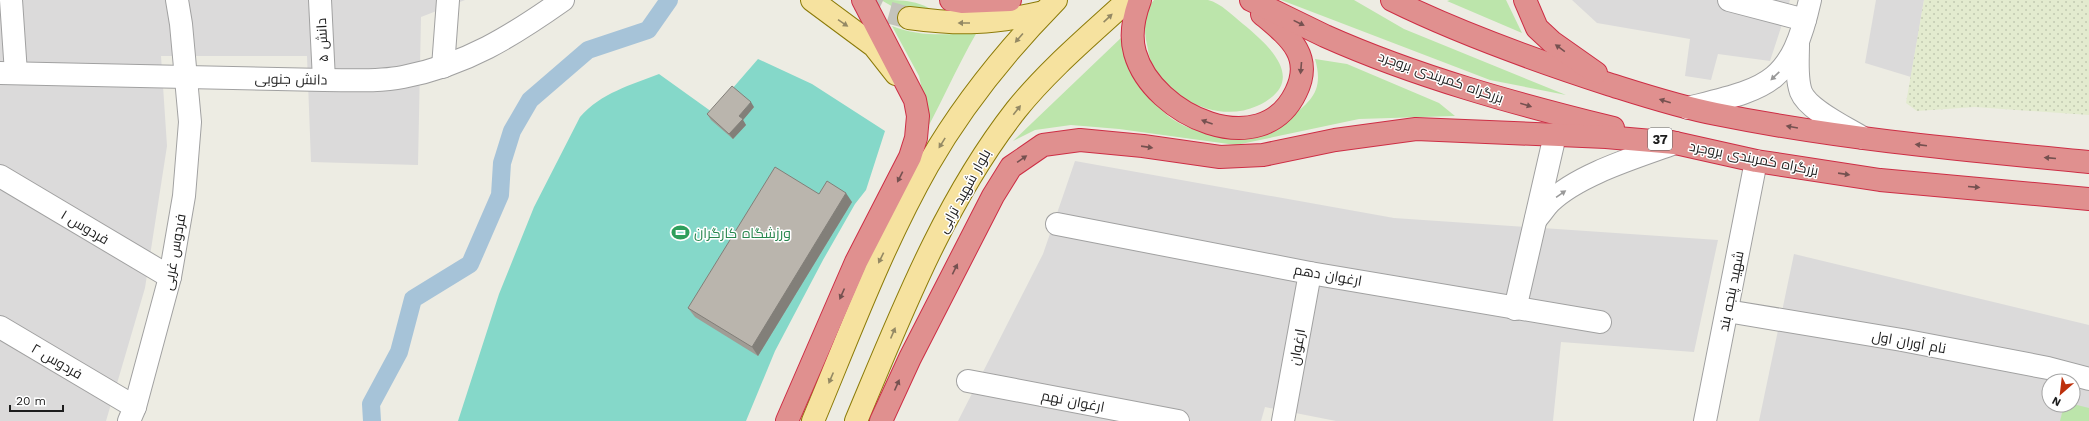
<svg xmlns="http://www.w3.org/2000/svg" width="2089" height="421" font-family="'Work Sans',Cairo,sans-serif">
	<defs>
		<pattern id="farmland-dots" width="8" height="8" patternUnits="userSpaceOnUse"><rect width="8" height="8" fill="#e3ebcf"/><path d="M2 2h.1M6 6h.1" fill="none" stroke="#c2c9b1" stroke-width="1.8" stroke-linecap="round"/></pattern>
	</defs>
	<rect width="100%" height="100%" fill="#edece3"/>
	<g fill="#dbdada" fill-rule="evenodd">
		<path d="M0 0H465L421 17 418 165 311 162 307 56H161L167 146 145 288 106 421H0Z"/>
		<path d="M1572 0H1790L1770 61 1718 54 1711 80 1685 76 1690 39 1597 23Z"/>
		<path d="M1876 0H1924L1911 77 1865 63Z"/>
		<path d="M1075 161 1394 218 1718 240 1694 352 1561 342 1553 421H1336L1265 407 1261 421H958L1043 254Z"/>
		<path d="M1794 254 2089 325V421H1759ZM2049 381H2073V405H2049Z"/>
	</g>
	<path fill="url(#farmland-dots)" d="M1924 0H2089V115L1975 107 1917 111 1906 103Z"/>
	<g fill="#bce5ab">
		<path d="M881 0C901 0 924 0 939 16L895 8Z"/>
		<path d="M1154 0C1167 0 1198 0 1208 0 1221 3 1233 16 1243 24 1271 47 1309 82 1257 106 1220 123 1172 101 1153 66 1149 59 1148 48 1146 40 1144 27 1144 10 1154 0Z"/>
		<path d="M1281 0H1354L1404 29 1566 95 1490 80Z"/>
		<path d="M1450 0H1506L1522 33 1447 1Z"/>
		<path d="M892 26C920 37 947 35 977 32 955 70 939 109 917 147L923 94 919 76Z"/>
		<path d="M1123 36C1133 56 1150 101 1167 115 1190 134 1222 136 1251 135 1256 134 1264 135 1269 133 1275 130 1282 123 1288 119 1312 101 1324 90 1315 59L1347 64 1439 103 1455 116 1359 119 1236 145 1119 129 1071 125 1035 130 1013 141Z"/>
		<path d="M2073 404 2089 408V421H2060L2064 405Z"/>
	</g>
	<path fill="#85d8c9" d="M758 59 812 84 885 131 866 190 855 204 823 260 775 351 746 421H458L499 294 534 207 580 117C601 93 631 85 659 74L712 112Z"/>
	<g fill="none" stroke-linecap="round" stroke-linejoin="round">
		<path stroke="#a6c3d8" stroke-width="18" d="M372 421 371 404 399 352 413 299 470 264 500 195 502 163 512 131 530 100 588 50 648 30 669 0"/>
		<path stroke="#c3c3bb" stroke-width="22" stroke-dasharray="22 11" stroke-linecap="butt" d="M859 0 880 10 909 18"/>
		<defs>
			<g id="minor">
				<path d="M11 0 16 73"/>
				<path d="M320 0 324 80"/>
				<path d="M1729 0 1805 20"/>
				<path d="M1798 45C1798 60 1796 78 1801 92 1808 110 1847 128 1863 138"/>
				<path d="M443 67 448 0"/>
				<path d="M0 73 324 80C350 80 378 82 403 77 466 65 512 36 563 0"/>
				<path d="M1688 108C1767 88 1791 86 1810 0"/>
				<path d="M0 176 170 277"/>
				<path d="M1536 219C1541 214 1545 207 1550 202 1579 174 1637 157 1675 143"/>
				<path d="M1057 224 1310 273 1600 322"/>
				<path d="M1515 309 1555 135"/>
				<path d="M1727 311 1902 340 2048 368 2089 379"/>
				<path d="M0 327 135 407"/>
				<path d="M968 381 1178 421"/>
				<path d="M129 421 135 407 170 277 184 196 190 122 181 24 177 0"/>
				<path d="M1283 421 1310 273"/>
				<path d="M1705 421 1756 161"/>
			</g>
			<g id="major">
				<path d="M812 0 874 46 896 74"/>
				<path d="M909 18C961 25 992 24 1044 12"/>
				<path d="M813 421C849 335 882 246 928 165 963 104 1007 50 1056 0"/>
				<path d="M856 421C901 314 944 202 1016 110 1049 69 1090 35 1128 0"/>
			</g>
			<g id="highway">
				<path d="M951 0 962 2 1010 0"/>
				<path d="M1140 0C1134 16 1130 36 1135 53 1153 116 1262 164 1296 92 1314 55 1288 36 1262 14"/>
				<path d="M1251 0C1276 12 1300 24 1325 36 1417 77 1516 104 1613 128"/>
				<path d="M1392 0C1461 34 1534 60 1608 84 1643 95 1679 107 1716 114 1839 139 1964 150 2089 162"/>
				<path d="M1525 0 1537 28 1552 42 1596 73"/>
				<path d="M1662 140 1756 161 1880 180 2089 199"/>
				<path d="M787 421 856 262 910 157 916 138 918 116 915 100 863 0"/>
				<path d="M881 421 910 358 993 196 1011 167 1043 145 1080 140 1143 146 1220 157 1263 155 1335 140 1416 129 1606 137 1675 143"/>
			</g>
		</defs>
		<use href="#minor" stroke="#a1a1a1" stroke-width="24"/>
		<use href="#major" stroke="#8c7b09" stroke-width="24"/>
		<use href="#highway" stroke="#cd2e45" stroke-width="24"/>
		<use href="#minor" stroke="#fff" stroke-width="22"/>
		<use href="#major" stroke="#f6e29f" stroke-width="22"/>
		<use href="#highway" stroke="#e0908f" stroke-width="22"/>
	</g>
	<g fill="#a09c95">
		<path d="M754 107 743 120 746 125 733 139 711 120 707 114Z"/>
		<path d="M819 194 852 202 758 356 695 317 688 308Z"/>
	</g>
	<g fill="#827f79">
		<path d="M751 102 754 107 743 120 746 125 733 139 729 134 739 116Z"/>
		<path d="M846 193 852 202 758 356 752 347Z"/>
	</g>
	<g fill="#bab5ad" stroke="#827f79">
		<path d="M732 86 751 102 739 116 743 119 729 134 707 114Z"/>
		<path d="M775 167 819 194 827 181 846 193 752 347 688 308Z"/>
	</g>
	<defs><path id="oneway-solid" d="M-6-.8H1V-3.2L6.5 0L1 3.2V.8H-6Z"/></defs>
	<g fill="#948964">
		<use href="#oneway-solid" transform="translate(1108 18) rotate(-43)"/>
		<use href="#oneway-solid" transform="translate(843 23) rotate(34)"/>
		<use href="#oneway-solid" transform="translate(964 23) rotate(-180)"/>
		<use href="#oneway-solid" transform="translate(1019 38) rotate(131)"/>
		<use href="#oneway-solid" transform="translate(1017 110) rotate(-52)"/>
		<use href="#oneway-solid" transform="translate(942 143) rotate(122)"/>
		<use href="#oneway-solid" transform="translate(881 258) rotate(116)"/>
		<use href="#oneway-solid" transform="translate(893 333) rotate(-67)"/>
		<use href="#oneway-solid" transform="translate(831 378) rotate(113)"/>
	</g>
	<g fill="#755150">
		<use href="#oneway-solid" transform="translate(1299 23) rotate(26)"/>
		<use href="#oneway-solid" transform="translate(1560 48) rotate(-144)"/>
		<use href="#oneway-solid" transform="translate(1301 68) rotate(95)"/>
		<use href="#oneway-solid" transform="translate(1665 101) rotate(-163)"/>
		<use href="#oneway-solid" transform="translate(1526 105) rotate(17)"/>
		<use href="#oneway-solid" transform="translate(1207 122) rotate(-160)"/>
		<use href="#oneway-solid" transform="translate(1792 127) rotate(-170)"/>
		<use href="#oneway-solid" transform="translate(1921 145) rotate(-173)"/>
		<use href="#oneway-solid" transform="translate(1147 147) rotate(8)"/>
		<use href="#oneway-solid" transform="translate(2050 158) rotate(-175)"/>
		<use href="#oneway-solid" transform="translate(1022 159) rotate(-35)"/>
		<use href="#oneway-solid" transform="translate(1844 174) rotate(8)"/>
		<use href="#oneway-solid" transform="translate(900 177) rotate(117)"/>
		<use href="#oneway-solid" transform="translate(1974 187) rotate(5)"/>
		<use href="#oneway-solid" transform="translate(955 269) rotate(-64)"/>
		<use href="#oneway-solid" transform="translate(842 294) rotate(114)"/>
		<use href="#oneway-solid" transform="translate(897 385) rotate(-66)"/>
	</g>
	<g fill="#999">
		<use href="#oneway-solid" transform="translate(1775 76) rotate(136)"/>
		<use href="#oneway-solid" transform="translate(1561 194) rotate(-35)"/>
	</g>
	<defs>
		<symbol id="stadium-bare" viewBox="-9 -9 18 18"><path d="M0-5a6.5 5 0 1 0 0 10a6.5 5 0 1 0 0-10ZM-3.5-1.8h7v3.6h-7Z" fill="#2e9e5b" stroke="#fff" stroke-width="2.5" paint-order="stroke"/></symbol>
	</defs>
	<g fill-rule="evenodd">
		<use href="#stadium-bare" x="668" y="220" width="25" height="25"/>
	</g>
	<g text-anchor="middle" stroke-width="3" stroke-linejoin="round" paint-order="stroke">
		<rect fill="#fff" stroke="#616161" stroke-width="1" x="1648" y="128" width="24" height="22" rx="3"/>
		<g font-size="13" font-weight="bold" fill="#1d1d1d">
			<text x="1660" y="144">37</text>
		</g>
		<g font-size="14" fill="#1d1d1d" stroke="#fff">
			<text transform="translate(322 40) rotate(-93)" y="5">دانش ۵</text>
			<text transform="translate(1441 77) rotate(19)" y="5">بزرگراه کمربندی بروجرد</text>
			<text transform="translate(291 79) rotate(1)" y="5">دانش جنوبی</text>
			<text transform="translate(1754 158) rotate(11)" y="5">بزرگراه کمربندی بروجرد</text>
			<text transform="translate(964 191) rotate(-61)" y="5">بلوار شهید ترابی</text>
			<text transform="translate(85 227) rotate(31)" y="5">فردوس ۱</text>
			<text transform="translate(174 252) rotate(-80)" y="5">فردوس غربی</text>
			<text transform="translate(1328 275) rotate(10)" y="5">ارغوان دهم</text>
			<text transform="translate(1731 291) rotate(-79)" y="5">شهید پنجه بند</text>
			<text transform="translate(1909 342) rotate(10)" y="5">نام آوران اول</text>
			<text transform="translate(1297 347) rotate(-80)" y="5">ارغوان</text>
			<text transform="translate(57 361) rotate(30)" y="5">فردوس ۲</text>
			<text transform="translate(1073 401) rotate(11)" y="5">ارغوان نهم</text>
		</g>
		<g font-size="14" fill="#27864d" stroke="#fff" text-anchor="start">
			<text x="694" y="238">ورزشگاه کارگران</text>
		</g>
	</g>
	<g transform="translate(2061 393) rotate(208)"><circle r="19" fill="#ffffff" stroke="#a5a5a5"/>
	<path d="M0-3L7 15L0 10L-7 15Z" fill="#bd300c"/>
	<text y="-6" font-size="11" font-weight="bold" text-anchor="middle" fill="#1d1d1d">N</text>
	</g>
	<path d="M10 405v6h53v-6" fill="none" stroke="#1d1d1d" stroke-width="2"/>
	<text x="16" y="405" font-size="12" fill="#1d1d1d" stroke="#ffffff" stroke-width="3" paint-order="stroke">20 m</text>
</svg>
